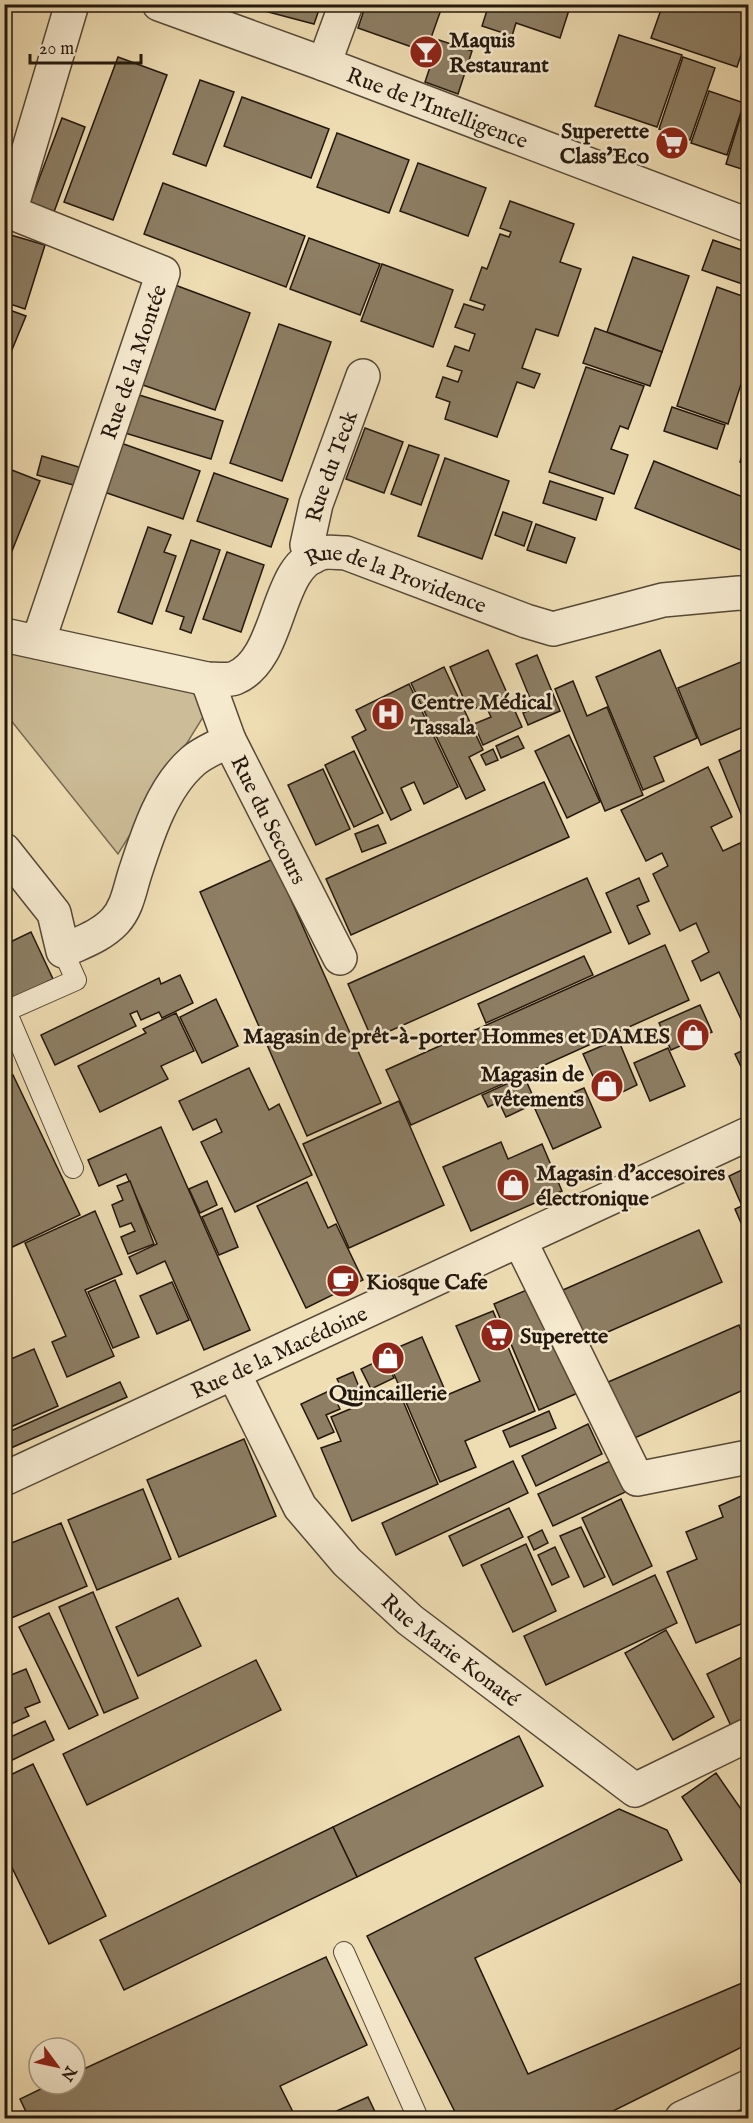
<svg xmlns="http://www.w3.org/2000/svg" width="753" height="2123" font-family="'IM FELL English',serif">
	<rect width="100%" height="100%" fill="#efddb3"/>
	<filter id="stains"><feTurbulence type="fractalNoise" baseFrequency=".00333" numOctaves="4"/><feColorMatrix values="0 0 0 0 .2 0 0 0 0 .09 0 0 0 0 .02 0 0 0 .5 -.17"/></filter>
	<radialGradient id="worn" r=".72"><stop offset=".6" stop-color="#630" stop-opacity="0"/><stop offset="1" stop-color="#630" stop-opacity=".3"/></radialGradient>
	<path fill="#ccbc97" stroke="#786a52" stroke-width="1.5" d="M5 644 218 693 118 854 5 713Z"/>
	<g fill="#8d7e64" stroke="#23180e" stroke-width="1.5">
		<path d="M238 4H321L314 24Z"/>
		<path d="M366 4H443L426 52 358 28Z"/>
		<path d="M489 4H571L560 38 516 23 512 36 482 26Z"/>
		<path d="M663 4H748V54L742 52 737 67 651 38Z"/>
		<path d="M619 35 682 55 657 127 595 106Z"/>
		<path d="M439 40 472 51 458 94 425 82Z"/>
		<path d="M118 57 167 75 113 220 64 202Z"/>
		<path d="M683 57 715 68 690 140 659 129Z"/>
		<path d="M200 80 234 92 206 166 173 154Z"/>
		<path d="M709 91 744 103 727 155 691 143Z"/>
		<path d="M242 97 329 129 311 178 224 146Z"/>
		<path d="M745 102 748 103V171L726 164Z"/>
		<path d="M62 118 85 127 54 212 30 203Z"/>
		<path d="M337 133 409 160 389 213 317 187Z"/>
		<path d="M418 163 486 188 468 236 400 211Z"/>
		<path d="M163 183 305 236 286 287 144 234Z"/>
		<path d="M510 201 574 224 560 262 581 269 558 336 536 329 522 368 540 374 534 388 517 382 497 437 445 419 450 402 436 397 443 377 458 382 462 371 447 366 455 346 469 351 475 334 455 327 464 304 483 310 485 305 470 300 482 267 487 269 500 234 509 237 511 232 500 228Z"/>
		<path d="M4 233 45 245 25 309 4 302Z"/>
		<path d="M309 238 380 264 360 315 290 289Z"/>
		<path d="M713 240 748 252V286L702 270Z"/>
		<path d="M633 257 689 276 662 352 607 332Z"/>
		<path d="M382 264 453 290 433 347 361 321Z"/>
		<path d="M175 285 250 313 215 410 140 384Z"/>
		<path d="M717 287 748 298V363L728 424 677 406Z"/>
		<path d="M4 308 26 316 4 369Z"/>
		<path d="M279 324 331 342 282 481 230 463Z"/>
		<path d="M595 328 662 352 650 386 583 363Z"/>
		<path d="M586 367 644 386 628 429 620 426 611 449 628 455 614 494 549 472Z"/>
		<path d="M136 394 223 421 211 459 125 433Z"/>
		<path d="M672 407 725 425 717 449 664 431Z"/>
		<path d="M365 428 403 442 384 493 346 479Z"/>
		<path d="M748 438V465L740 462Z"/>
		<path d="M118 442 200 471 183 519 101 491Z"/>
		<path d="M409 445 439 455 421 505 391 494Z"/>
		<path d="M42 456 82 468 77 486 37 475Z"/>
		<path d="M445 458 509 481 482 559 418 536Z"/>
		<path d="M654 461 748 499V553L635 508Z"/>
		<path d="M4 467 40 481 10 556 4 553Z"/>
		<path d="M214 473 288 499 271 547 197 521Z"/>
		<path d="M550 481 603 498 596 520 543 503Z"/>
		<path d="M503 512 532 522 524 546 495 535Z"/>
		<path d="M536 524 575 538 566 563 527 550Z"/>
		<path d="M148 527 171 535 164 552 176 556 152 624 118 612Z"/>
		<path d="M191 540 220 550 191 633 180 629 184 617 166 611Z"/>
		<path d="M227 552 264 565 241 632 203 619Z"/>
		<path d="M748 632V651L742 635Z"/>
		<path d="M488 650 522 727 483 745 474 724 491 717 485 704 469 711 450 667Z"/>
		<path d="M660 650 697 738 654 757 664 781 643 790 596 677Z"/>
		<path d="M537 655 560 711 528 725 523 713 534 708 516 664Z"/>
		<path d="M748 659V725L701 745 678 688Z"/>
		<path d="M444 667 483 750 469 757 485 790 466 799 411 683Z"/>
		<path d="M573 681 587 716 607 707 643 795 605 811 555 689Z"/>
		<path d="M409 684 458 787 424 804 414 782 401 788 411 810 391 820 352 737 366 730 356 710Z"/>
		<path d="M569 735 600 802 567 818 535 751Z"/>
		<path d="M518 736 524 748 501 758 496 746Z"/>
		<path d="M748 747V831L719 760Z"/>
		<path d="M493 749 498 760 486 765 481 755Z"/>
		<path d="M354 751 383 813 354 827 325 765Z"/>
		<path d="M708 767 732 817 711 827 723 851 740 843 748 860V899L746 900 748 905V1034L719 972 701 981 692 961 709 952 696 923 680 931 653 874 668 866 662 853 646 861 621 810Z"/>
		<path d="M323 769 350 829 316 845 288 785Z"/>
		<path d="M544 782 569 837 351 935 326 879Z"/>
		<path d="M378 825 386 843 362 852 355 834Z"/>
		<path d="M273 859 381 1103 307 1136 200 892Z"/>
		<path d="M587 878 611 932 372 1039 348 984Z"/>
		<path d="M639 878 649 901 637 906 650 934 629 944 606 893Z"/>
		<path d="M31 932 53 979 7 1001 4 996V945Z"/>
		<path d="M665 945 689 1000 411 1125 386 1070Z"/>
		<path d="M584 956 593 975 486 1023 478 1004Z"/>
		<path d="M180 975 193 1003 162 1018 159 1012 141 1020 137 1011 130 1014 136 1026 55 1065 41 1035 159 978 161 984Z"/>
		<path d="M216 999 238 1046 202 1063 180 1017Z"/>
		<path d="M700 1005 712 1032 671 1050 659 1023Z"/>
		<path d="M176 1013 194 1051 161 1066 168 1079 100 1112 78 1066 146 1033 143 1029Z"/>
		<path d="M618 1039 637 1085 604 1101 583 1054Z"/>
		<path d="M668 1048 685 1086 650 1101 634 1063Z"/>
		<path d="M748 1048V1073L745 1075 735 1054Z"/>
		<path d="M249 1068 269 1110 279 1104 312 1175 235 1212 201 1142 222 1132 216 1119 193 1130 179 1101Z"/>
		<path d="M13 1075 80 1215 4 1251V1079Z"/>
		<path d="M524 1076 536 1103 506 1117 499 1102 488 1107 482 1095Z"/>
		<path d="M584 1088 601 1127 553 1149 535 1109Z"/>
		<path d="M399 1101 444 1205 349 1248 303 1144Z"/>
		<path d="M161 1127 250 1330 204 1350 165 1261 137 1274 129 1257 157 1244 126 1174 99 1186 88 1160Z"/>
		<path d="M501 1142 508 1159 542 1144 562 1191 471 1231 443 1167Z"/>
		<path d="M748 1167V1203L742 1206 729 1176Z"/>
		<path d="M130 1181 154 1244 128 1254 121 1237 135 1231 131 1223 120 1227 112 1205 123 1200 117 1186Z"/>
		<path d="M207 1181 217 1205 200 1213 189 1189Z"/>
		<path d="M307 1182 328 1228 336 1224 363 1280 306 1308 257 1206Z"/>
		<path d="M748 1203V1239L735 1209Z"/>
		<path d="M222 1208 238 1247 219 1255 202 1217Z"/>
		<path d="M95 1211 122 1274 85 1290 114 1356 67 1377 52 1342 66 1336 25 1243Z"/>
		<path d="M699 1230 722 1282 585 1342 563 1290Z"/>
		<path d="M115 1280 139 1337 113 1348 88 1292Z"/>
		<path d="M172 1282 189 1320 157 1334 140 1296Z"/>
		<path d="M536 1286 580 1392 539 1410 494 1304Z"/>
		<path d="M493 1311 535 1411 465 1441 476 1467 440 1482 385 1353 422 1337 447 1395 480 1381 456 1326Z"/>
		<path d="M739 1325 748 1348V1388L630 1440 606 1383Z"/>
		<path d="M34 1349 58 1406 4 1430V1362Z"/>
		<path d="M384 1358 394 1378 371 1389 361 1369Z"/>
		<path d="M353 1372 361 1392 346 1398 337 1379Z"/>
		<path d="M120 1382 127 1397 4 1451V1434Z"/>
		<path d="M398 1389 438 1484 352 1521 321 1448 341 1441 331 1417Z"/>
		<path d="M331 1390 340 1409 326 1415 334 1432 318 1439 301 1404Z"/>
		<path d="M549 1411 556 1428 510 1447 503 1431Z"/>
		<path d="M588 1424 602 1454 536 1486 522 1456Z"/>
		<path d="M244 1439 276 1516 179 1557 147 1480Z"/>
		<path d="M619 1457 634 1488 553 1526 538 1494Z"/>
		<path d="M513 1461 528 1493 396 1555 382 1523Z"/>
		<path d="M143 1489 171 1559 97 1590 68 1520Z"/>
		<path d="M748 1493V1621L696 1643 667 1572 697 1559 686 1532 723 1517 719 1506Z"/>
		<path d="M621 1499 652 1566 613 1585 582 1518Z"/>
		<path d="M509 1508 523 1537 463 1566 449 1536Z"/>
		<path d="M61 1523 87 1586 9 1619 4 1609V1546Z"/>
		<path d="M581 1527 605 1577 584 1587 560 1536Z"/>
		<path d="M542 1530 548 1543 534 1550 528 1537Z"/>
		<path d="M526 1544 556 1611 513 1632 481 1565Z"/>
		<path d="M555 1547 569 1577 552 1585 538 1555Z"/>
		<path d="M655 1575 677 1623 546 1685 524 1636Z"/>
		<path d="M93 1592 138 1698 104 1713 59 1607Z"/>
		<path d="M178 1598 201 1646 138 1676 116 1627Z"/>
		<path d="M49 1613 98 1715 69 1729 19 1627Z"/>
		<path d="M666 1630 714 1717 673 1740 625 1653Z"/>
		<path d="M748 1654V1718L731 1726 707 1674Z"/>
		<path d="M4 1659 11 1675 26 1669 40 1702 25 1708 29 1716 4 1727Z"/>
		<path d="M256 1660 281 1710 87 1805 63 1754Z"/>
		<path d="M45 1721 54 1740 4 1764V1740Z"/>
		<path d="M519 1736 543 1786 357 1877 333 1827Z"/>
		<path d="M33 1764 106 1916 49 1944 4 1851V1778Z"/>
		<path d="M716 1773 743 1812 748 1808V1885L744 1888 682 1797Z"/>
		<path d="M619 1809 667 1830 682 1860 475 1958 528 2074 742 1983 748 1996V2044L599 2118H458L367 1936Z"/>
		<path d="M333 1827 357 1877 124 1990 100 1940Z"/>
		<path d="M326 1957 367 2045 280 2086 296 2118H29L20 2099 51 2084H75V2073Z"/>
		<path d="M368 2097 378 2118H321Z"/>
	</g>
	<g fill="none" stroke-linecap="round" stroke-linejoin="round">
		<defs>
			<g id="service">
				<path d="M63 951 76 980 6 1011 73 1168"/>
				<path d="M344 1952 418 2118"/>
			</g>
			<g id="minor">
				<path id="s1" d="M159 4 324 64 748 225"/>
				<path d="M324 64 346 4"/>
				<path id="s2" d="M313 557 307 545 316 504 363 376"/>
				<path id="s3" d="M4 635 207 679C215 679 227 681 235 678 283 658 274 563 322 553 329 551 339 553 346 553L526 621 553 629 663 600 739 593 748 594"/>
				<path id="s4" d="M38 642 163 273 10 212 72 4"/>
				<path id="s5" d="M207 679 229 740 340 958"/>
				<path d="M4 850 54 913 63 951C82 942 101 936 115 921 128 907 130 887 136 870 148 833 163 787 193 761 203 752 218 747 229 740"/>
				<path d="M520 1241 637 1479 748 1457"/>
				<path id="s6" d="M234 1374 300 1507 347 1562 410 1620 635 1790 748 1735"/>
				<path id="s7" d="M4 1479 748 1134"/>
				<path d="M682 2118 748 2087"/>
			</g>
		</defs>
		<use href="#service" stroke="#564937" stroke-width="22"/>
		<use href="#minor" stroke="#564937" stroke-width="36"/>
		<use href="#service" stroke="#f5e9ce" stroke-width="20"/>
		<use href="#minor" stroke="#f5e9ce" stroke-width="33"/>
	</g>
	<defs>
		<symbol id="bar-disc" viewBox="-11 -11 22 22"><circle r="9.5" fill="#8f2418" stroke="#f5e9ce"/><path d="M-6-5H6L.8 .8V4.5H3.5V6h-7V4.5H-.8V.8Z" fill="#fff"/></symbol>
		<symbol id="supermarket-disc" viewBox="-11 -11 22 22"><circle r="9.5" fill="#8f2418" stroke="#f5e9ce"/><path d="M-6-5.5h2.5l.6 2H6L4.5 2H-2.5L-4.4-4H-6ZM-1.5 3.2a1.3 1.3 0 1 0 .1 0ZM3 3.2a1.3 1.3 0 1 0 .1 0Z" fill="#fff"/></symbol>
		<symbol id="hospital-disc" viewBox="-11 -11 22 22"><circle r="9.5" fill="#8f2418" stroke="#f5e9ce"/><path d="M-5-5h3v3.5h4V-5h3V5h-3V1.5h-4V5h-3Z" fill="#fff"/></symbol>
		<symbol id="shop-disc" viewBox="-11 -11 22 22"><circle r="9.5" fill="#8f2418" stroke="#f5e9ce"/><path d="M-5-2.5h2.3a2.7 3.5 0 0 1 5.4 0H5L5.5 6h-11ZM-1.5-2.5h3a1.5 2.3 0 0 0-3 0Z" fill="#fff"/></symbol>
		<symbol id="cafe-disc" viewBox="-11 -11 22 22"><circle r="9.5" fill="#8f2418" stroke="#f5e9ce"/><path d="M-5.5-4.5H6V0H3Q3 3.5 0 3.5H-2.5Q-5.5 3.5-5.5 0ZM3-3.2v2h1.7v-2ZM-6 4.5H4V6H-6Z" fill="#fff"/></symbol>
	</defs>
	<g fill-rule="evenodd">
		<use href="#bar-disc" x="407" y="33" width="38" height="38"/>
		<use href="#supermarket-disc" x="653" y="124" width="38" height="38"/>
		<use href="#hospital-disc" x="369" y="695" width="38" height="38"/>
		<use href="#shop-disc" x="674" y="1016" width="38" height="38"/>
		<use href="#shop-disc" x="588" y="1067" width="38" height="38"/>
		<use href="#shop-disc" x="494" y="1166" width="38" height="38"/>
		<use href="#cafe-disc" x="324" y="1262" width="38" height="38"/>
		<use href="#supermarket-disc" x="478" y="1316" width="38" height="38"/>
		<use href="#shop-disc" x="369" y="1339" width="38" height="38"/>
	</g>
	<g text-anchor="middle" stroke-width="5" stroke-linejoin="round" paint-order="stroke">
		<g font-size="22" font-weight="bold" fill="#23180e" stroke="#f5e9ce" text-anchor="start">
			<text x="449" y="47">Maquis<tspan x="449" dy="25">Restaurant</tspan></text>
			<text x="649" y="138" text-anchor="end">Superette<tspan x="649" dy="25">Class'Eco</tspan></text>
			<text x="411" y="709">Centre Médical<tspan x="411" dy="25">Tassala</tspan></text>
			<text x="670" y="1043" text-anchor="end">Magasin de prêt-à-porter Hommes et DAMES</text>
			<text x="584" y="1081" text-anchor="end">Magasin de<tspan x="584" dy="25">vêtements</tspan></text>
			<text x="536" y="1180">Magasin d'accesoires<tspan x="536" dy="25">électronique</tspan></text>
			<text x="366" y="1289">Kiosque Cafe</text>
			<text x="520" y="1343">Superette</text>
			<text x="388" y="1400" text-anchor="middle">Quincaillerie</text>
		</g>
		<g font-size="22" fill="#23180e" stroke="#f5e9ce">
			<text dy="8" stroke="none"><textPath href="#s1" startOffset="297">Rue de l'Intelligence</textPath></text>
			<text dy="8" stroke="none"><textPath href="#s4" startOffset="296">Rue de la Montée</textPath></text>
			<text dy="8" stroke="none"><textPath href="#s2" startOffset="96">Rue du Teck</textPath></text>
			<text dy="8" stroke="none"><textPath href="#s3" startOffset="472">Rue de la Providence</textPath></text>
			<text dy="8" stroke="none"><textPath href="#s5" startOffset="154">Rue du Secours</textPath></text>
			<text dy="8" stroke="none"><textPath href="#s7" startOffset="303">Rue de la Macédoine</textPath></text>
			<text dy="8" stroke="none"><textPath href="#s6" startOffset="357">Rue Marie Konaté</textPath></text>
		</g>
	</g>
	<rect width="753" height="2123" fill="none" stroke="#efddb3" stroke-width="24"/>
	<rect x="6" y="6" width="741" height="2111" fill="none" stroke="#23180e" stroke-width="3"/>
	<rect x="12" y="12" width="729" height="2099" fill="none" stroke="#23180e" stroke-width="1.5"/>
	<g transform="translate(57 2066) rotate(123)"><circle r="28" fill="#f5e9ce" stroke="#a19581" stroke-width="1.5"/>
	<path d="M0-4.5L10 22L0 15L-10 22Z" fill="#8f2418"/>
	<text y="-9" font-size="16" font-weight="bold" text-anchor="middle" fill="#23180e">N</text>
	</g>
	<path d="M30 54v9h111v-9" fill="none" stroke="#23180e" stroke-width="3"/>
	<text x="39" y="54" font-size="18" fill="#23180e" stroke="#f5e9ce" stroke-width="4.5" paint-order="stroke">20 m</text>
	<rect width="100%" height="100%" filter="url(#stains)"/>
	<rect width="100%" height="100%" fill="url(#worn)"/>
</svg>
